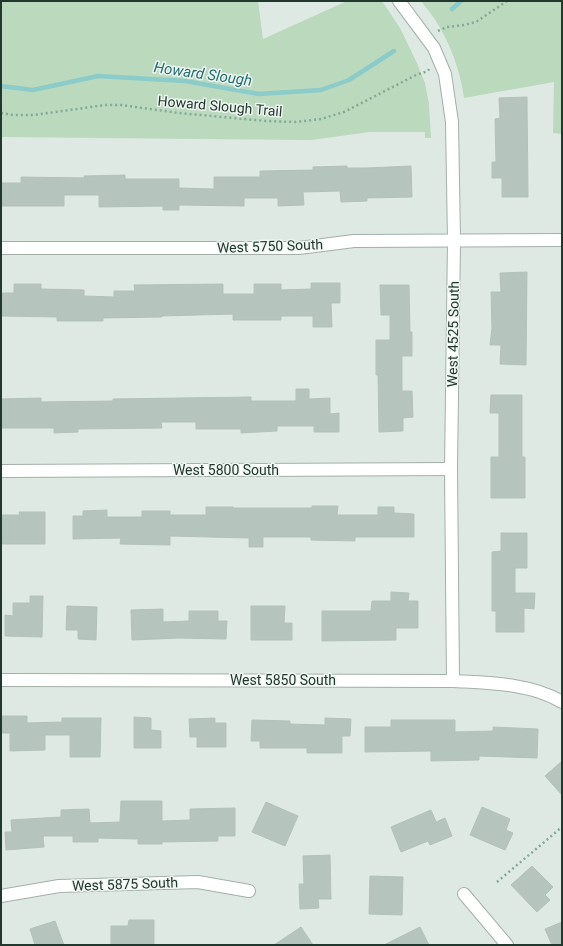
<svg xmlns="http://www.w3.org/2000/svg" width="563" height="946" font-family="Roboto,sans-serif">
	<rect width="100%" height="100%" fill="#dfe9e3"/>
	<g fill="#bad9bd">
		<path d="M1 1H258L263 39 347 1H382L400 28 416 61 425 83 429 104 431 138H425V132H370L311 140 1 137Z"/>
		<path d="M421 1H562V134L553 133 554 82 464 98C460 70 450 42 434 18 430 12 425 7 421 1Z"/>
	</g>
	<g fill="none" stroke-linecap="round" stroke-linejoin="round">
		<g stroke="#8bcbca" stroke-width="4.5">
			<path d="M452 9 461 1"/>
			<path d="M1 86 33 90 98 76 185 81 259 94 321 90 349 80 394 51"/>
		</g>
	</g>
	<g fill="#b5c4bc" stroke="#b3c2b9">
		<path d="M527 97 528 197H502V178H492V162H496L495 119 500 118 499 98Z"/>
		<path d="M347 166V168H366L411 166 412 197 367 198V201L341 202 340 191 303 192 304 205 278 206V198H244V206L179 205V210H163V206L99 207V195H64V206H1V183H21V177L85 178 84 176 125 175V179H179V188L214 189V177H260V171L313 170V167Z"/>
		<path d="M527 272 526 365 500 364 501 345H490L492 328 491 292H501L500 273Z"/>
		<path d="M311 283H340V303H331L332 327H313V316H281V320H233V314L162 316V317L103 318V321H57V317L1 316V293H14V284H41V289L84 290V296L114 297V291H135L134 285 223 284V294H254V284H281V290L311 289Z"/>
		<path d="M380 285H409L410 332H412V356H402V391H412L413 417 403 418V431L379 432 378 375H376V340H390V315H381Z"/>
		<path d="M296 389H309V399L330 398V414L339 413V432H314V426H277V431L241 433V429H196V422H161L162 428 78 429V432L54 433V428H1V399L41 398V402L113 401V399L180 398 251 397V401H296Z"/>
		<path d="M491 395H522V457H525V498H491V457H499V413H490Z"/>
		<path d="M312 506H338L337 515H378V507H394V513L414 514V537H355V541L311 540V537H263V547H249V538L170 536V545L120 544 121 538 73 539V516H83V511L107 510V517H142V511H170V515H206V507H233V508H312Z"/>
		<path d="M19 512H45V544H1V515H20Z"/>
		<path d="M501 533H527V568H515V593H535L534 609 524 608V632H496V611H492V552L501 551Z"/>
		<path d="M391 592 409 593 408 601H418V628H396V640L322 641V611H371L372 601H391Z"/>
		<path d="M30 596H43L42 637 5 636V615L13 616V603H30Z"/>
		<path d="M67 606 97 607 96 640 78 639V630H66Z"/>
		<path d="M251 606H285L284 623H292V640H251Z"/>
		<path d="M163 609V622L189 621V611H218V621H227L226 639 179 638 132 640 131 610Z"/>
		<path d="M1 716H27V723L62 722V718H101L100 757H70V735H45V750L10 751V733H1Z"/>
		<path d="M134 717 151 718V730L161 731V748H134Z"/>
		<path d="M215 718V723H226V747H197V737H190L189 719Z"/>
		<path d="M325 718 351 719 350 736H342V753H307V748H260V741H251L252 720 290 721V724L325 725Z"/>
		<path d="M391 720H455V732L493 731V727L538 729 537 758 479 756V760L431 761V751L365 752V727H391Z"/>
		<path d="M562 761V795L545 776Z"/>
		<path d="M121 801H162V821L190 820V809L235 808V836H218V841L162 842V844H138V839L98 838V842H73V836H43L44 847 6 850 5 832H12L11 820 61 817V810L89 809 90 823 120 822Z"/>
		<path d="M266 802 298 816 285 846 252 832Z"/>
		<path d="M482 807 510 819 506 830 513 833 505 850 470 835Z"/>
		<path d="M431 810 436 822 445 818 452 836 430 845 428 841 401 852 391 827Z"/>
		<path d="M330 855 331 899H318L319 908 300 909 299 884H304L303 856Z"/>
		<path d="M532 866 553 887 545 895 550 900 537 912 511 885Z"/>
		<path d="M370 876 403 877 402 915 369 914Z"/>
		<path d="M129 920H154V945H111V926H128Z"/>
		<path d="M55 921 64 945H35L30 929Z"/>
		<path d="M562 922V945H552L545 929Z"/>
		<path d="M301 927 313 945H274Z"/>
		<path d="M420 927 429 945H384Z"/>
	</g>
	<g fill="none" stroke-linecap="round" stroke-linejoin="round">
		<defs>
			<g id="minor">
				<path d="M399 1 434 48 445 74 452 122 454 240 451 469 453 681"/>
				<path d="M1 248H299L354 241 562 240"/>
				<path d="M1 471 451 469"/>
				<path d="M1 680 453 681C488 683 531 683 562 702"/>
				<path d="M464 894 507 945"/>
				<path d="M1 896 59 886 198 882 249 891"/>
			</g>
		</defs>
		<use href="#minor" stroke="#a3b0a9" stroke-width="14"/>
		<g stroke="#82aa97" stroke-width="2.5" stroke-dasharray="2 3" stroke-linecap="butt">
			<path d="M438 31 447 27 464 25 476 22 507 1"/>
			<path d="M1 113 13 115H34L105 105H121L179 113 266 121 295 122 321 119 344 112 416 75 428 71 429 69"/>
			<path d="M497 882 562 827"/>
		</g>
		<use href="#minor" stroke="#fff" stroke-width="12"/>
	</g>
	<g text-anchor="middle" stroke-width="3" stroke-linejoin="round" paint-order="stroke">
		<g font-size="14" fill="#22382e" stroke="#eff6f2">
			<text transform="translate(220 106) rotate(5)" y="5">Howard Slough Trail</text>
			<text transform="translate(270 246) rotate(-2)" y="5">West 5750 South</text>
			<text transform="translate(453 334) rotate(-89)" y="5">West 4525 South</text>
			<text x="226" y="475">West 5800 South</text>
			<text x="283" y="685">West 5850 South</text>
			<text transform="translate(125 884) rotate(-2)" y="5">West 5875 South</text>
		</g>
		<g font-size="15" font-style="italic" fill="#216e6f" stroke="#eff6f2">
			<text transform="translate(203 74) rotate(8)" y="5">Howard Slough</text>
		</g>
	</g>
	<rect width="563" height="946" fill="none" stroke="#22382e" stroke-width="4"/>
</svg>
